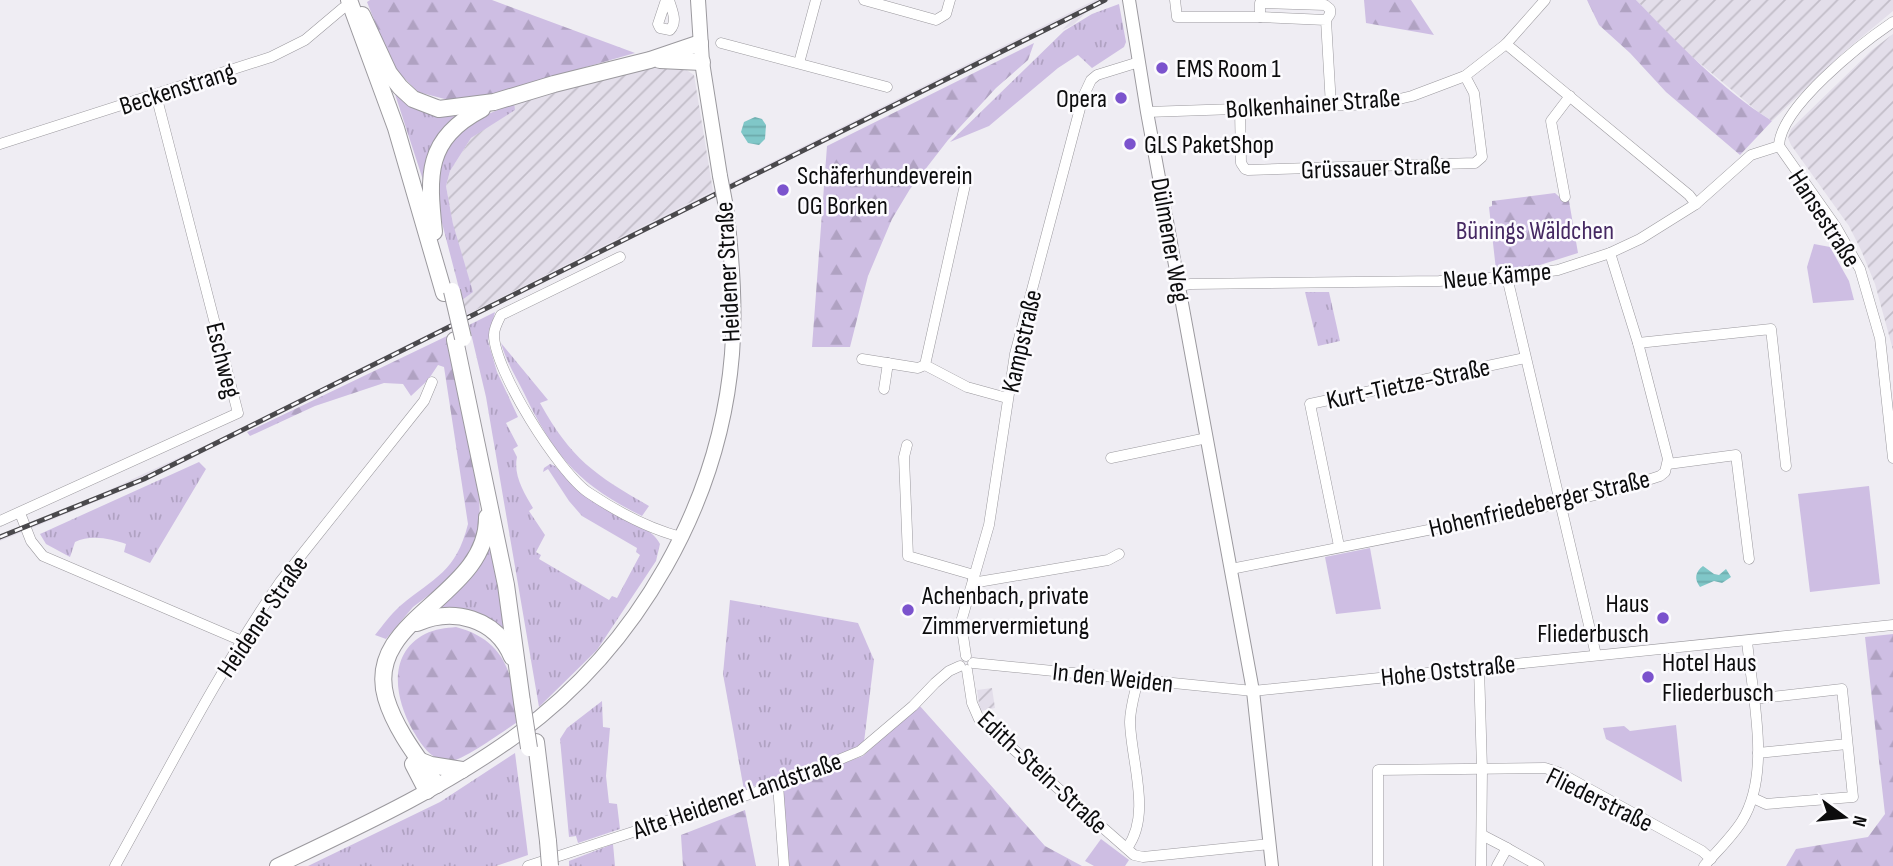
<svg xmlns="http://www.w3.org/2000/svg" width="1893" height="866" font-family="'Sofia Sans Condensed',sans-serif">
	<defs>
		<pattern id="industrial-furrows" width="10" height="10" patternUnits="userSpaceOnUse" patternTransform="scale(1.75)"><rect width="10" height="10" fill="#e3deea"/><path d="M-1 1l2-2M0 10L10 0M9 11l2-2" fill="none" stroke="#c2bdc8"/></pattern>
		<pattern id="grass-tufts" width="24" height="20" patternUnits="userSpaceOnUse" patternTransform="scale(1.75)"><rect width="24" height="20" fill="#cebee3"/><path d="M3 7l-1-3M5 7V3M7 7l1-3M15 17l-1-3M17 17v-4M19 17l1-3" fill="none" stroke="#b0a2c2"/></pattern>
		<pattern id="forest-firs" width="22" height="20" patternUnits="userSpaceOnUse" patternTransform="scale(1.75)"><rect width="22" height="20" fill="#cebee3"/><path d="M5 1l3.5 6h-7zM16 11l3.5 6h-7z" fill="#b0a2c2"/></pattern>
		<pattern id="water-rules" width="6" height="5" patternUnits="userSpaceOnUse" patternTransform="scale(1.75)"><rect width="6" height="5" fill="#80c7c8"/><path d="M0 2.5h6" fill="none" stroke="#6daaab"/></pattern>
	</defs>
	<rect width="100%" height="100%" fill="#efedf3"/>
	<g fill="url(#industrial-furrows)">
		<path d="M1636 0H1893V11L1845 51 1772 121 1757 111 1684 50Z"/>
		<path d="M1893 34V350L1875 284 1861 250 1849 226 1791 145 1788 138 1791 129 1801 119 1872 50Z"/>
		<path d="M660 66 685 69 694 75 713 191 466 315 462 300 453 224 446 186 450 171 471 138 500 118 514 104 591 80Z"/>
		<path d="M992 688 995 708 980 711 977 690Z"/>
	</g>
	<path fill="#e3deea" d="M1095 0H1110L1089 10 1073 25 1062 30 1074 18 146 481 0 541V535L83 502 217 440Z"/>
	<g fill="url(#grass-tufts)">
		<path d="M1119 4 1126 42 1124 47 1092 68 1078 55 1058 68 989 126 950 142 1064 31 1092 14Z"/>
		<path d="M394 91 461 113 426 180H423Z"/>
		<path d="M514 103 515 110 471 138 450 171 446 186 453 224 473 292 462 300 435 196 437 169 456 132 467 123Z"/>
		<path d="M1305 292H1329L1340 341 1318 346Z"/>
		<path d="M495 312 488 341 497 372 518 417 506 423 518 446 513 449 517 457C513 475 524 493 533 508L529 511 545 535 536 552 541 555 539 559 609 600 612 596 617 598 640 555 636 552 637 548 582 516 569 501 548 469 543 472 544 468 550 464 555 466C568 479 581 492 596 503 613 514 652 526 660 544L656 561 597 650 539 707 486 397 469 325Z"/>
		<path d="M501 343 548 400 540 403C571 459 595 475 649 506L642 516C579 485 554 456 524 393 516 377 506 361 501 343Z"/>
		<path d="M199 462 206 469 150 563 124 552 126 544C112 539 91 534 75 542L70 557 46 544 40 534Z"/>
		<path d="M490 542 508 634 427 613C454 592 478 576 490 542Z"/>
		<path d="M730 600 858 623 874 660 864 742 847 753 744 790 723 674Z"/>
		<path d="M602 701 603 727 610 728 606 776 609 803 617 804 620 829 578 843 576 836 569 837 560 739 567 728Z"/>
		<path d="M515 753 528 855 496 866H308L440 802Z"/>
		<path d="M613 844 615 866H569V861Z"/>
	</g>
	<g fill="url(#forest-firs)">
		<path d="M370 0H492L635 53 460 103 418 92 392 66 367 2Z"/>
		<path d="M1364 0H1411L1434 35 1366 23Z"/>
		<path d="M1587 0H1636C1678 43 1721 89 1772 121L1740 155 1666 92 1630 53 1599 25Z"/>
		<path d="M1034 43 1028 60 996 88 948 140 910 189 892 219 868 276 850 347H812L827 146Z"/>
		<path d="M1555 193 1564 201H1569L1578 253 1540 265 1496 270 1489 207 1492 206V201Z"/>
		<path d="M447 336 479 484 480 527 475 548 457 574 413 607 386 639 375 635C383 625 391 614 400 606 435 577 456 572 468 524L444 367 438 365 428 380 411 396 403 384 384 383 315 406 250 436 247 432Z"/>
		<path d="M456 627C506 640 515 677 516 723 504 731 462 761 451 761 431 762 421 744 412 729 395 698 387 654 425 634 435 629 446 628 456 627Z"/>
		<path d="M1893 634V866H1786L1796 849 1868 837 1885 814 1865 637Z"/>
		<path d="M919 705 1045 846 1082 866H788L782 786 863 756Z"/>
		<path d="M745 810 756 866H683L681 835Z"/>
	</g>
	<g fill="#cebee3">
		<path d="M1814 244 1830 247 1849 281 1854 300 1813 303 1807 267Z"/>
		<path d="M1869 486 1880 584 1810 592 1798 494Z"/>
		<path d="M1370 548 1381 609 1336 614 1325 557Z"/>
		<path d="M1676 725 1682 782 1606 739 1603 728 1624 726 1630 731Z"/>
		<path d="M1101 839 1129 860 1125 866H1094L1085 861Z"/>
	</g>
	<g fill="url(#water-rules)">
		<path d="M755 117 762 119 766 125 765 139 759 145 748 143 741 132 744 122Z"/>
		<path d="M1703 566 1714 574 1719 575 1726 569 1731 577 1722 583 1714 581 1700 587C1694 579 1695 572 1703 566Z"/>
	</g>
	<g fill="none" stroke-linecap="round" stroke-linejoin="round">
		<defs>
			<g id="minor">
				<path d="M666 0 658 24 660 28 670 30C678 21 672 11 669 0"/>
				<path d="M864 0 936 20 946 14 950 0"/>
				<path d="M1175 0 1177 17H1260"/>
				<path d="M1326 20 1260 17V3L1325 5 1330 9V14L1326 20 1331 106"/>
				<path d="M721 43 887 87"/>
				<path d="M1506 44 1545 0"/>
				<path d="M799 63 816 0"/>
				<path d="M1240 109 1241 163 1245 169 1248 170 1475 163 1482 157 1474 93 1465 76"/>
				<path d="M1147 112 1378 104 1412 96 1465 76 1506 44 1689 195 1696 204"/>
				<path d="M0 144 271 57 305 40 343 8"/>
				<path d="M1779 146 1836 227 1860 269 1880 338 1893 458"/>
				<path d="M1779 146C1780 107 1862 43 1893 22"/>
				<path d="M967 176 925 365 967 387 1007 398"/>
				<path d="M1565 197 1551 121 1570 96"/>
				<path d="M620 257 501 315C498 321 494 328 494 335 494 370 559 473 589 493 616 511 650 529 681 537"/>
				<path d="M1507 277 1596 655"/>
				<path d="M1179 286 1191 284 1439 281 1507 277 1558 270 1610 253 1640 239 1696 204 1751 155 1779 146"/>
				<path d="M1638 343 1771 329 1786 466"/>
				<path d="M862 359 918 368 925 365"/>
				<path d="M884 389 888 363"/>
				<path d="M907 445 904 457 908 556 974 575"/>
				<path d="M1111 458 1207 438"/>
				<path d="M1668 464 1736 455 1749 559"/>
				<path d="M20 513 31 541 43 556 242 641"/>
				<path d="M0 521 238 413 156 95"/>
				<path d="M1339 546 1310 404 1525 358"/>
				<path d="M1231 569 1554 505 1620 489 1660 476 1665 472 1668 459 1638 343 1610 253"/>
				<path d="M973 580 978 582 1108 560 1119 554"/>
				<path d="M966 656 961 622 989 525 1015 354 1083 97 1091 80 1097 75 1139 62"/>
				<path d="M973 663 1253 691 1893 625"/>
				<path d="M1479 667 1482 769 1481 866"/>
				<path d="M967 670 972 703 979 719 1134 855 1143 857 1270 844"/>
				<path d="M1753 699 1842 689 1853 797 1766 804 1753 798"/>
				<path d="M1758 753 1847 744"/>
				<path d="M778 785 784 866"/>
				<path d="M1482 835 1507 848 1497 866"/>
				<path d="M1127 848C1152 815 1131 761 1130 722 1130 708 1135 693 1138 679"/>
				<path d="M1507 848 1539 866"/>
				<path d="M115 866C168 771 218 672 280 582L424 401 432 382"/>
				<path d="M528 866 778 785 860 751 913 706 935 683 949 671 960 666"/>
				<path d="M1378 866V770L1545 768 1560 773 1702 851 1711 859"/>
				<path d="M1704 866C1717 851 1732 837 1742 821 1772 772 1752 695 1747 641"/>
			</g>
			<path id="tertiary" d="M1129 0 1147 112 1253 691 1272 866"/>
			<g id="secondary">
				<path d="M698 0 702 62 720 176"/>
				<path d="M277 866C359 827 444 788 518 734 638 646 720 503 732 354 736 305 732 256 726 207"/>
			</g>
			<g id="trunk">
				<path d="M349 0 396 128 444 293"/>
				<path d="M362 15 389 73 400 87 413 99 439 109 494 102 554 84 650 60 700 43"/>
				<path d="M660 60 702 62"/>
				<path d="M434 232C428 175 425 139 482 109"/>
				<path d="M455 340 506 585 522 702"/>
				<path d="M417 623C453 607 496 618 512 657"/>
				<path d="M536 742 548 841"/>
				<path d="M421 761 431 765 462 770"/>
				<path d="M413 764 427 791"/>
				<path d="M437 785C418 758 395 729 386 698 363 618 488 597 487 517"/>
			</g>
		</defs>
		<use href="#minor" stroke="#9b999e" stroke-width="11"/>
		<use href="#tertiary" stroke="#9b999e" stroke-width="14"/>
		<use href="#secondary" stroke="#9b999e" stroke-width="16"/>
		<use href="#trunk" stroke="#9b999e" stroke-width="18"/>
		<use href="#minor" stroke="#fff" stroke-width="10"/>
		<use href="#tertiary" stroke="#fff" stroke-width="12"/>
		<use href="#secondary" stroke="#fff" stroke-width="14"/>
		<use href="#trunk" stroke="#fff" stroke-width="16"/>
		<defs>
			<path id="rail" d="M0 537 144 479 1105 0"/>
		</defs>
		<use href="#rail" stroke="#4a494c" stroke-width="5"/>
		<use href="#rail" stroke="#fcfbfe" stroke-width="2.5" stroke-dasharray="8" stroke-linecap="butt"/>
		<defs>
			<path id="secondary-bridge" d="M720 176 726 207"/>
			<g id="trunk-bridge">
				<path d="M452 291 463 338"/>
				<path d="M522 702 529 748"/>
				<path d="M548 841 550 866"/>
			</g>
		</defs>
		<use href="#secondary-bridge" stroke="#9b999e" stroke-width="16" stroke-linecap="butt"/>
		<use href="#trunk-bridge" stroke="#9b999e" stroke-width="18" stroke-linecap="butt"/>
		<use href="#secondary-bridge" stroke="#fff" stroke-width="14"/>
		<use href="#trunk-bridge" stroke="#fff" stroke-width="16"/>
	</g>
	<g fill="#7b53cd" stroke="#fcfbfe" stroke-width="2.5">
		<circle cx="1162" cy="68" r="7"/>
		<circle cx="1121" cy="98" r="7"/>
		<circle cx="1130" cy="144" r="7"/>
		<circle cx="783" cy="190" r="7"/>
		<circle cx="908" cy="610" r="7"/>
		<circle cx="1663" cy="618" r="7"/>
		<circle cx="1648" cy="677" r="7"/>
	</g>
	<g text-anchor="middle" stroke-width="5" stroke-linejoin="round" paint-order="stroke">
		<g font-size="26" fill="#0c0c0d" stroke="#fcfbfe" text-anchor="start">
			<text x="1176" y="77">EMS Room 1</text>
			<text x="1107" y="107" text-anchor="end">Opera</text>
			<text x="1144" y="153">GLS PaketShop</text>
			<text x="797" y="184">Schäferhundeverein<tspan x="797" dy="30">OG Borken</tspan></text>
			<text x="922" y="604">Achenbach, private<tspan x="922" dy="30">Zimmervermietung</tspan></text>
			<text x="1649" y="612" text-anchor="end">Haus<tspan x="1649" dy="30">Fliederbusch</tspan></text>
			<text x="1662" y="671">Hotel Haus<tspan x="1662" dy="30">Fliederbusch</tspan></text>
		</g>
		<g font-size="26" fill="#0c0c0d" stroke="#fcfbfe">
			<text transform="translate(177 88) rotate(-18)" y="9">Beckenstrang</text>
			<text transform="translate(1313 103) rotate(-4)" y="9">Bolkenhainer Straße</text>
			<text transform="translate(1376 167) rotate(-2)" y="9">Grüssauer Straße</text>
			<text transform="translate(1825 218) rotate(57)" y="9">Hansestraße</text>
			<text transform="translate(1171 240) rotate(80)" y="9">Dülmener Weg</text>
			<text transform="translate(727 272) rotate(-93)" y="9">Heidener Straße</text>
			<text transform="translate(1497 275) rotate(-5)" y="9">Neue Kämpe</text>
			<text transform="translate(1021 341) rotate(-77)" y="9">Kampstraße</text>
			<text transform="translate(224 360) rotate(76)" y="9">Eschweg</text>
			<text transform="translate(1408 383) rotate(-12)" y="9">Kurt-Tietze-Straße</text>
			<text transform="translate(1539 503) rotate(-13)" y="9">Hohenfriedeberger Straße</text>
			<text transform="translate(262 616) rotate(-56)" y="9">Heidener Straße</text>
			<text transform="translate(1448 670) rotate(-6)" y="9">Hohe Oststraße</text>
			<text transform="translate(1113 677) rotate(6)" y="9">In den Weiden</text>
			<text transform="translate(1043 772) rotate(43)" y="9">Edith-Stein-Straße</text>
			<text transform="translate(737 795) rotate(-19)" y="9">Alte Heidener Landstraße</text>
			<text transform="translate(1600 799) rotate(26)" y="9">Fliederstraße</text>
		</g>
		<g font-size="26" fill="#462963" stroke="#fcfbfe">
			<text x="1535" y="239">Bünings Wäldchen</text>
		</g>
	</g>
	<g transform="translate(1844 817) rotate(105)" stroke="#fcfbfe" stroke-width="5" paint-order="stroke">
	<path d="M0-5L12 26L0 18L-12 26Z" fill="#0c0c0d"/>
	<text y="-10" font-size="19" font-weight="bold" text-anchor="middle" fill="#0c0c0d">N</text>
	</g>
</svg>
